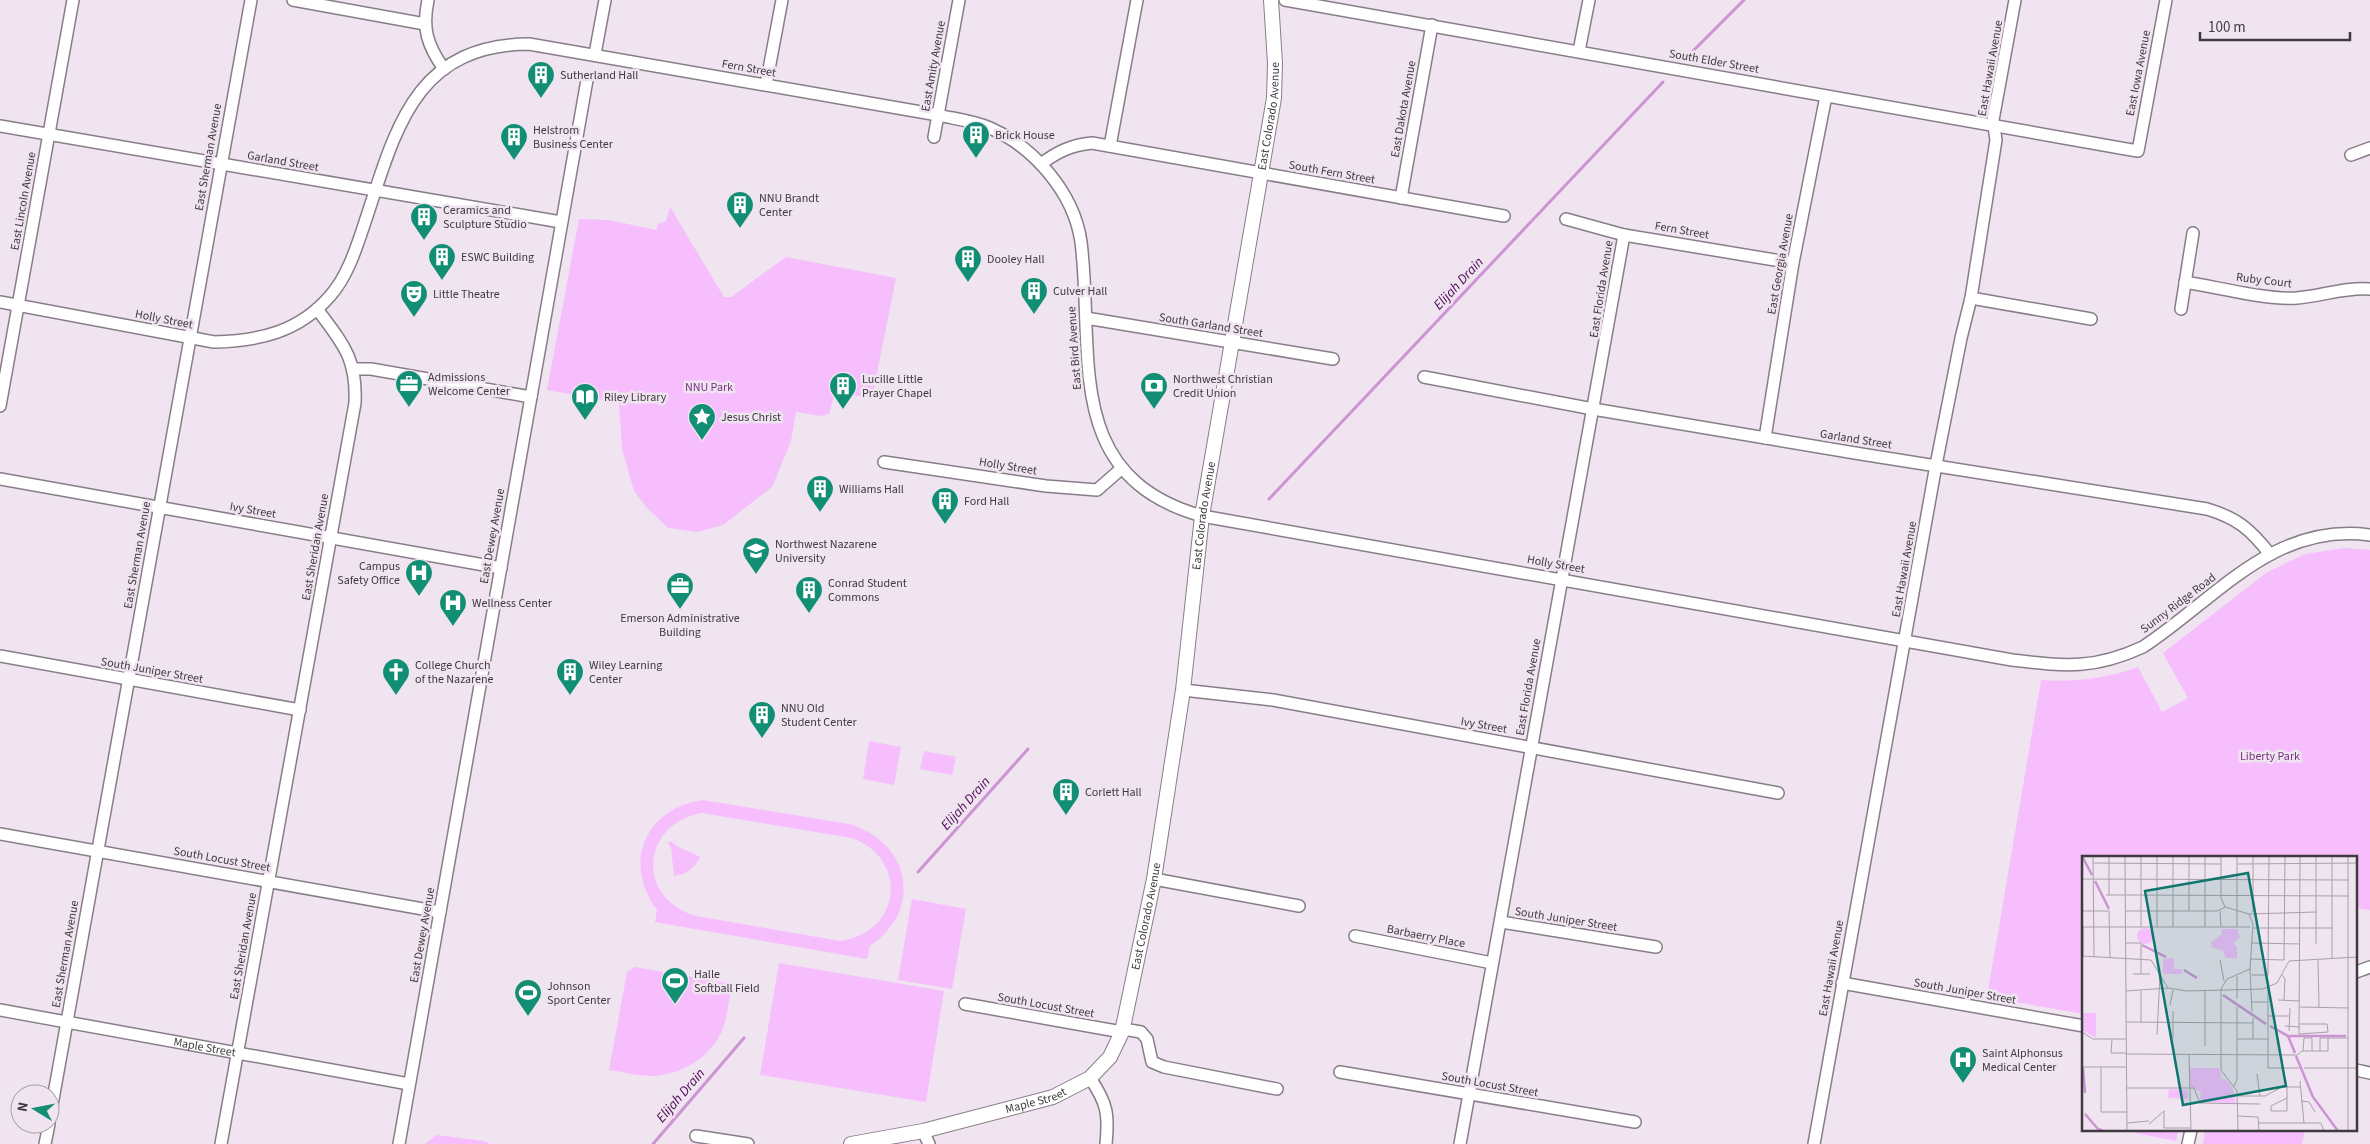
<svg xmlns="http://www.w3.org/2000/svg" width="2370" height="1144" font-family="'Source Sans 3',sans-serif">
	<rect width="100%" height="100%" fill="#efe4f0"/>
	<g fill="#f7befe" fill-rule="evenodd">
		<path d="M670 207 724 297H731L786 257 896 278 872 398 835 392 829 414 822 416 796 412 791 441 772 487 723 525 697 532 668 528 647 508 634 491 622 449 619 403 547 390 579 219 609 220 656 230 658 224 666 221Z"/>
		<path d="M2345 548 2370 550V910L2356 908V858H2084V1014L1987 997 2041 680C2076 682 2105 679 2138 667L2162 712 2188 698 2163 653 2266 573 2305 554Z"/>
		<path d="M869 741 901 747 894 785 863 779Z"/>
		<path d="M924 751 956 757 952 775 920 769Z"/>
		<path d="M702 800 849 824C910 841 924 910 870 946L867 959 655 922 657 910C622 863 645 809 702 800ZM702 813 851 838C909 857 902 933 840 941L696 916C636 899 640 824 702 813Z"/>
		<path d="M671 841 675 845 700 857C695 868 686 875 674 876L671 848 668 843Z"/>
		<path d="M912 899 966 909 952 989 898 980Z"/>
		<path d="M779 963 944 991 926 1102 760 1075Z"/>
		<path d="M635 967 732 984C729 998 728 1013 724 1026 713 1056 683 1075 652 1076 638 1076 623 1072 609 1070L627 972Z"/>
		<path d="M2136 1130H2178L2176 1141 2135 1133Z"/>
		<path d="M2205 1130H2305L2302 1144H2203Z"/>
		<path d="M437 1135 484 1141 490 1144H425Z"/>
	</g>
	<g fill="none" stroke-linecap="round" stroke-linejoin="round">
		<g stroke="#cc94d3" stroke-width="3">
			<path d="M1686 58 1744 0"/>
			<path d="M1269 499 1663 82"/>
			<path d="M918 872 1028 749"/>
			<path d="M653 1144 744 1038"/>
		</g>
		<defs>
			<g id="minor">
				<path d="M293 0 425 24"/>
				<path d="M428 0C422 28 427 45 444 69"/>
				<path d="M1285 0C1569 49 1853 103 2138 151L2166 0"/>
				<path d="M1579 51 1589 0"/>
				<path d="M595 54 605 0"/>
				<path d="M766 85 782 0"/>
				<path d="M0 126 561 222"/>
				<path d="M934 137 959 0"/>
				<path d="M1110 146 1137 0"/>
				<path d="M2351 155 2370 148"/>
				<path d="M1041 164C1057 152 1071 145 1092 143L1504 216"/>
				<path d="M1401 198 1432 25"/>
				<path d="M1566 219 1624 235 1793 263"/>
				<path d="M2185 282C2217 287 2266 300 2297 298 2322 296 2345 287 2370 289"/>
				<path d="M1971 298 2091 319"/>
				<path d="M0 302 214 342C259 341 299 332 330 296 347 277 356 249 364 225 395 133 412 45 529 44L938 115C955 119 974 121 990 128 1034 147 1074 193 1081 242 1095 354 1061 476 1202 516L2012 660C2065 666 2093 670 2143 647 2216 599 2273 522 2370 535"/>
				<path d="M2181 309 2193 233"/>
				<path d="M1086 318 1333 359"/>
				<path d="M354 369H371L531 397"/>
				<path d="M1424 377 1593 409 1861 454 2207 509C2237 518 2250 529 2269 553"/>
				<path d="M0 406 73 0"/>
				<path d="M1765 438 1793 263 1826 96"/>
				<path d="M884 462 1046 486 1097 490 1121 469"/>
				<path d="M0 479 501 568"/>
				<path d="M0 656 300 710"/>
				<path d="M1183 690 1273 700 1778 793"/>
				<path d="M0 834 440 912"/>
				<path d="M1154 879 1299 906"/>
				<path d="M1501 922 1656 947"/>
				<path d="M1355 936 1492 963"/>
				<path d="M2356 972 2370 967"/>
				<path d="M1842 983 2084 1026"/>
				<path d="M965 1004 1122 1032"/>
				<path id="s1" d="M0 1010 409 1084"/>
				<path d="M1123 1029 1141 1032 1147 1039 1152 1062 1164 1067 1277 1089"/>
				<path d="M2356 1070 2370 1073"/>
				<path d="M1340 1072 1635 1122"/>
				<path d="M1090 1078C1107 1103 1109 1114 1106 1144"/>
				<path d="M50 1116 251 0"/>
				<path d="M923 1131 929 1144"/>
				<path d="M696 1136 748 1144"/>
				<path d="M45 1144 49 1124"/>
				<path d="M221 1144 355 403C357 358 343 344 317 309"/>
				<path d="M399 1144 587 80"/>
				<path d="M1460 1144 1624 235"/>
				<path d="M1814 1144 1936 465 1961 338 1971 298 1996 140 1993 120 2015 0"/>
				<path d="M2188 1144 2191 1130"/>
			</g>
			<g id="major">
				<path id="s2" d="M851 1144 923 1131 1053 1097 1090 1078 1110 1057 1122 1032 1154 879 1183 690 1202 516 1274 98 1275 63 1271 0"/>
			</g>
		</defs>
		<use href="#minor" stroke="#877d88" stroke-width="14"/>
		<use href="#major" stroke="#877d88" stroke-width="16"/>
		<use href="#minor" stroke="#fff" stroke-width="11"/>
		<use href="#major" stroke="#fff" stroke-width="14"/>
	</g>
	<defs>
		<symbol id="building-pin" viewBox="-11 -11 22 30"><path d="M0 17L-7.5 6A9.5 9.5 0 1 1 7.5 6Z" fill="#118e74" stroke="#efe4f0"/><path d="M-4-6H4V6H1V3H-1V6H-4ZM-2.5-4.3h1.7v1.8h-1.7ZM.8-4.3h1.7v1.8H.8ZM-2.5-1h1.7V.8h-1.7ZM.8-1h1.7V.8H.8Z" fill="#fff"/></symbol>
		<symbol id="theatre-pin" viewBox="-11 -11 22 30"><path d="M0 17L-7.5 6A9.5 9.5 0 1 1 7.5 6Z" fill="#118e74" stroke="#efe4f0"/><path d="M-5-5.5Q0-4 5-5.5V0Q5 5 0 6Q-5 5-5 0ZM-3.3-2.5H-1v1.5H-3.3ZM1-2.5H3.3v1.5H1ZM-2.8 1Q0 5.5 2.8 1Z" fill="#fff"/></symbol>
		<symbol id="office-pin" viewBox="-11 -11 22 30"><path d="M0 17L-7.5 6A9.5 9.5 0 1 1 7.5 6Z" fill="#118e74" stroke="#efe4f0"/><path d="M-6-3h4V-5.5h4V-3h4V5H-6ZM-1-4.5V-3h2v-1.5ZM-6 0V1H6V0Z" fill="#fff"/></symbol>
		<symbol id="bank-pin" viewBox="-11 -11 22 30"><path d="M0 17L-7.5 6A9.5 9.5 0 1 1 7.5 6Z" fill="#118e74" stroke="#efe4f0"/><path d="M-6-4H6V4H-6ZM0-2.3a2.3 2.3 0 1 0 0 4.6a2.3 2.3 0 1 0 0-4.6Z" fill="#fff"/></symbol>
		<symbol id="library-pin" viewBox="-11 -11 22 30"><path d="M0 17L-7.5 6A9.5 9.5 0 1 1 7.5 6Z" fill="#118e74" stroke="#efe4f0"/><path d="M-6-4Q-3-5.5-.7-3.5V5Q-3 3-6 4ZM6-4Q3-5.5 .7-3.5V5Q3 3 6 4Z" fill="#fff"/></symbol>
		<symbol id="sight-pin" viewBox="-11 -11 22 30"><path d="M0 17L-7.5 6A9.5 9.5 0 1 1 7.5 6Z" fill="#118e74" stroke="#efe4f0"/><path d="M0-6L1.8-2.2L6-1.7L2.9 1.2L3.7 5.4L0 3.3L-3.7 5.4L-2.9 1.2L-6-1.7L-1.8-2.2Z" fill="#fff"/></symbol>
		<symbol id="university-pin" viewBox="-11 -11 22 30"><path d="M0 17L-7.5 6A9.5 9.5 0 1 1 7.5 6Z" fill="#118e74" stroke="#efe4f0"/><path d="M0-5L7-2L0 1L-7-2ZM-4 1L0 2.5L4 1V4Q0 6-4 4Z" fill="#fff"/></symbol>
		<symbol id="hospital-pin" viewBox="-11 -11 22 30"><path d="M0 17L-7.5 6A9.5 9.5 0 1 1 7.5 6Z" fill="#118e74" stroke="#efe4f0"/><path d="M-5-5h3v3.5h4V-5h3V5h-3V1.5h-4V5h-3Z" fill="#fff"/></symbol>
		<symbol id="church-pin" viewBox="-11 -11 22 30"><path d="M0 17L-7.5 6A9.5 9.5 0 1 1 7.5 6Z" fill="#118e74" stroke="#efe4f0"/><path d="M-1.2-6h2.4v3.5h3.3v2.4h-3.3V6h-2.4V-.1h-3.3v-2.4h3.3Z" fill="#fff"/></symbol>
		<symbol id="stadium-pin" viewBox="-11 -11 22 30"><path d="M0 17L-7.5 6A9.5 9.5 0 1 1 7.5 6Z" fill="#118e74" stroke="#efe4f0"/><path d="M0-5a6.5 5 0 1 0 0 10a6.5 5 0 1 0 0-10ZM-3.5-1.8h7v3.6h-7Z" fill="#fff"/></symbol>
	</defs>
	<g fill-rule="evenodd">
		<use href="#building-pin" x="525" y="59" width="32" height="43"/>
		<use href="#building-pin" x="960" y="119" width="32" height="43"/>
		<use href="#building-pin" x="498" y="121" width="32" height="43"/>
		<use href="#building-pin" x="724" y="189" width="32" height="43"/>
		<use href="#building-pin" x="408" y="201" width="32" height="43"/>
		<use href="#building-pin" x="426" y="241" width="32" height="43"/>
		<use href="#building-pin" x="952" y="243" width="32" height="43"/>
		<use href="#building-pin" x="1018" y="275" width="32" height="43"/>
		<use href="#theatre-pin" x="398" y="278" width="32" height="43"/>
		<use href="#office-pin" x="393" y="368" width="32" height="43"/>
		<use href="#building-pin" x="827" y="370" width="32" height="43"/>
		<use href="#bank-pin" x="1138" y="370" width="32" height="43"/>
		<use href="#library-pin" x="569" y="381" width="32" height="43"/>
		<use href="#sight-pin" x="686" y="401" width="32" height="43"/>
		<use href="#building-pin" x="804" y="473" width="32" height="43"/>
		<use href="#building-pin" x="929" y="485" width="32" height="43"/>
		<use href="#university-pin" x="740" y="535" width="32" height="43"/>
		<use href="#hospital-pin" x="403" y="557" width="32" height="43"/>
		<use href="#office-pin" x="664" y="570" width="32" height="43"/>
		<use href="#building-pin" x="793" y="574" width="32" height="43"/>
		<use href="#hospital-pin" x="437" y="587" width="32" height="43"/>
		<use href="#church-pin" x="380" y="656" width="32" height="43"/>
		<use href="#building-pin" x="554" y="656" width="32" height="43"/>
		<use href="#building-pin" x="746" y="699" width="32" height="43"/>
		<use href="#building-pin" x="1050" y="776" width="32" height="43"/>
		<use href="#stadium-pin" x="659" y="965" width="32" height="43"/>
		<use href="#stadium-pin" x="512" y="977" width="32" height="43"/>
		<use href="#hospital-pin" x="1947" y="1044" width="32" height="43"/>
	</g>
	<g text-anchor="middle" stroke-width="5" stroke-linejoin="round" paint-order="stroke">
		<g font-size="12" fill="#3e3a3f" stroke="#efe4f0">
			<text transform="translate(1714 61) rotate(10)" y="4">South Elder Street</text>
			<text transform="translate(933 66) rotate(-80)" y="4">East Amity Avenue</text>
			<text transform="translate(749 68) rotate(10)" y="4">Fern Street</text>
			<text transform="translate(1990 68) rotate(-80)" y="4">East Hawaii Avenue</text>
			<text transform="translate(2138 73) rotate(-79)" y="4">East Iowa Avenue</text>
			<text transform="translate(1403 109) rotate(-80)" y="4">East Dakota Avenue</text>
			<text dy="4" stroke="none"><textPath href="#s2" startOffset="1234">East Colorado Avenue</textPath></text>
			<text transform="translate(208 157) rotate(-80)" y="4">East Sherman Avenue</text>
			<text transform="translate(283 161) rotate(10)" y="4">Garland Street</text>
			<text transform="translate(1332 172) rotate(10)" y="4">South Fern Street</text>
			<text transform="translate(23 201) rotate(-80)" y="4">East Lincoln Avenue</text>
			<text transform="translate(1682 230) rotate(10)" y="4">Fern Street</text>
			<text transform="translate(1780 264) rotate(-80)" y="4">East Georgia Avenue</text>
			<text transform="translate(2264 280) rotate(7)" y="4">Ruby Court</text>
			<text transform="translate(1601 289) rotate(-81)" y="4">East Florida Avenue</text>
			<text transform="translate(164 319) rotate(11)" y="4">Holly Street</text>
			<text transform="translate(1211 325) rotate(9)" y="4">South Garland Street</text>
			<text transform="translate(1074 348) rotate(-94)" y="4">East Bird Avenue</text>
			<text transform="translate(1856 439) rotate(9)" y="4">Garland Street</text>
			<text transform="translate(1008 466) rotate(9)" y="4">Holly Street</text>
			<text transform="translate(253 510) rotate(10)" y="4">Ivy Street</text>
			<text dy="4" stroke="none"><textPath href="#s2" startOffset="829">East Colorado Avenue</textPath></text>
			<text transform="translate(492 536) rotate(-80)" y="4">East Dewey Avenue</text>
			<text transform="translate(315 547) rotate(-80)" y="4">East Sheridan Avenue</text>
			<text transform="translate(137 555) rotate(-80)" y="4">East Sherman Avenue</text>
			<text transform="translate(1556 564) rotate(10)" y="4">Holly Street</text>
			<text transform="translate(1904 569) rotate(-80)" y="4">East Hawaii Avenue</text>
			<text transform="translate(2178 603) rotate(-37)" y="4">Sunny Ridge Road</text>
			<text transform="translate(152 670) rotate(10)" y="4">South Juniper Street</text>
			<text transform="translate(1528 687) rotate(-80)" y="4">East Florida Avenue</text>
			<text transform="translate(1484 725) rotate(10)" y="4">Ivy Street</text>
			<text transform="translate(222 859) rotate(10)" y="4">South Locust Street</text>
			<text dy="4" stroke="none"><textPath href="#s2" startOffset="424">East Colorado Avenue</textPath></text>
			<text transform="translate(1566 919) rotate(9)" y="4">South Juniper Street</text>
			<text transform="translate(422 935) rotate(-80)" y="4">East Dewey Avenue</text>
			<text transform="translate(1426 936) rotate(11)" y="4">Barbaerry Place</text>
			<text transform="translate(243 946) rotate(-80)" y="4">East Sheridan Avenue</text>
			<text transform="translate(65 954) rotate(-80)" y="4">East Sherman Avenue</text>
			<text transform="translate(1831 968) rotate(-80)" y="4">East Hawaii Avenue</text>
			<text transform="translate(1965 991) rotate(10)" y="4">South Juniper Street</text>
			<text transform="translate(1046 1005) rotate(10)" y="4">South Locust Street</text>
			<text dy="4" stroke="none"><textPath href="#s1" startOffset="208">Maple Street</textPath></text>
			<text transform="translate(1490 1084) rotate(10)" y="4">South Locust Street</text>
			<text dy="4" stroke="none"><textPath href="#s2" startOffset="190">Maple Street</textPath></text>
		</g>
		<g font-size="12" fill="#3e3a3f" stroke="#efe4f0" text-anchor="start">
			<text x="560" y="79">Sutherland Hall</text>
			<text x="533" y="134">Helstrom<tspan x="533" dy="14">Business Center</tspan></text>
			<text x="995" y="139">Brick House</text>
			<text x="759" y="202">NNU Brandt<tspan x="759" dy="14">Center</tspan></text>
			<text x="443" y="214">Ceramics and<tspan x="443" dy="14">Sculpture Studio</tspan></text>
			<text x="461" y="261">ESWC Building</text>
			<text x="987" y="263">Dooley Hall</text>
			<text x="1053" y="295">Culver Hall</text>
			<text x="433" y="298">Little Theatre</text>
			<text x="428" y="381">Admissions<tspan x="428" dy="14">Welcome Center</tspan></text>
			<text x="862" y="383">Lucille Little<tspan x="862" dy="14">Prayer Chapel</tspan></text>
			<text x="1173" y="383">Northwest Christian<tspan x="1173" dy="14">Credit Union</tspan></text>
			<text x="604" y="401">Riley Library</text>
			<text x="721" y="421">Jesus Christ</text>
			<text x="839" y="493">Williams Hall</text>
			<text x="964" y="505">Ford Hall</text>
			<text x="775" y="548">Northwest Nazarene<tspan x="775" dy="14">University</tspan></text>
			<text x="400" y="570" text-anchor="end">Campus<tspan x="400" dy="14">Safety Office</tspan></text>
			<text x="828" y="587">Conrad Student<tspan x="828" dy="14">Commons</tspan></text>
			<text x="472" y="607">Wellness Center</text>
			<text x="680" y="622" text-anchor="middle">Emerson Administrative<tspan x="680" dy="14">Building</tspan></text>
			<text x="415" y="669">College Church<tspan x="415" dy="14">of the Nazarene</tspan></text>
			<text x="589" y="669">Wiley Learning<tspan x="589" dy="14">Center</tspan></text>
			<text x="781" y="712">NNU Old<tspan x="781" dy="14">Student Center</tspan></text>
			<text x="1085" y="796">Corlett Hall</text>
			<text x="694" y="978">Halle<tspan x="694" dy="14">Softball Field</tspan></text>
			<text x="547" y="990">Johnson<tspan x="547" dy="14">Sport Center</tspan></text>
			<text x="1982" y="1057">Saint Alphonsus<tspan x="1982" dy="14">Medical Center</tspan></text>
		</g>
		<g font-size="12" fill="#773480" stroke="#efe4f0">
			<text x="709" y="391">NNU Park</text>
			<text x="2270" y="760">Liberty Park</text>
		</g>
		<g font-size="14" font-style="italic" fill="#500a59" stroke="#efe4f0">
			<text transform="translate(1458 283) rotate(-47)" y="5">Elijah Drain</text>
			<text transform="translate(965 803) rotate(-48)" y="5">Elijah Drain</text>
			<text transform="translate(680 1095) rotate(-49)" y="5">Elijah Drain</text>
		</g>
	</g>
	<g transform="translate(2082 856)">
		<rect width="275" height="275" fill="#efe4f0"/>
		<path d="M55 80a8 8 0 1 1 16 0a8 8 0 1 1-16 0ZM140 73H155L158 81 151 87 155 92V102H144L141 95 130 91 129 86 139 79ZM92 102V113H100V118H81V103ZM0 157H14V182L0 174ZM108 212H137L140 220 136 223 142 222 150 230 154 247 122 246 118 243 119 236 108 231ZM87 233 106 234V243L86 242Z" fill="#f7befe"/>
		<path fill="none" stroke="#cc94d3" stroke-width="2.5" d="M0 0 10 19M13 25 27 53M60 89 84 101M102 114 115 122M141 139 184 168M188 170 206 180H264M206 180 213 197M214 200 231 241 256 275M1 212 3 237M3 258 16 273 21 275"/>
		<path fill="none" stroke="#a8a0a9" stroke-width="1" d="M11 0 12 100M43 0 44 148M139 0V42L143 51M155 0V71M266 0V275M11 7 139 8M155 8 275 7M0 23 266 24M24 39H43M27 39V0M44 39 266 40M143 51 167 58 234 56M0 55H27L28 101M44 55H135L143 51M107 55V0M138 55 139 71M171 56V0M167 58 171 68 168 113M0 71H168M59 71V0M75 71V0M91 71V0M123 71V0M171 72H250M44 87H59V118M170 87 218 88M234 88V0M0 100 69 104 86 132 105 135 181 133 195 127 207 105 275 101M1 100V71M250 102V0M168 103 202 104M138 104 142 125M202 104 203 0M236 104 237 151M168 113 170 156M51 118H68M170 119H186L187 0M200 119 203 123 202 144M155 120V143M186 131V212H217M44 135 86 132M59 135V167M123 135V190M196 144 218 145M170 146H186M44 147 45 275M88 149 91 134M218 151 266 152M91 155V182M186 160H207M45 166 171 167M218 168H245L246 176 217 178 218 0M203 170 218 171M207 175 208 152M0 176 11 183H44M75 179 78 119M30 183 29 197H44M155 183H186M171 183V162M221 195 222 182H230V195M238 195V182H266M44 198 215 199 220 195H246V182M107 199 109 275M0 211H44M19 211V256H45M222 212H275M175 218 178 240M218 225 222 267M152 230 155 224V151M205 231V255H189V250L205 242M44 232H112L118 247 178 248M156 240H183L200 231H218M219 245 227 246 233 256M156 260 176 261 177 275M45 267 67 265M177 267H239L242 275M67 268 82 255V272H108M156 275 155 235 139 214V133L145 123 168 113"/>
		<path fill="#0f766e" fill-opacity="0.15" stroke="#0f766e" stroke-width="2.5" d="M166 17 204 230 101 249 63 35Z"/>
		<rect width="275" height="275" fill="none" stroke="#3e3a3f" stroke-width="2.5"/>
	</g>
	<g transform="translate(35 1109) rotate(280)"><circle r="24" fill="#efe4f0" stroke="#a8a0a9"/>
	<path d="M0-4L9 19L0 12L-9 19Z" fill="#118e74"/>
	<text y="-8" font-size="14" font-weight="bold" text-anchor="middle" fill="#3e3a3f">N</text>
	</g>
	<path d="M2200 32v8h150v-8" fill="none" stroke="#3e3a3f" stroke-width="2.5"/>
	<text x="2208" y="32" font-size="15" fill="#3e3a3f" stroke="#efe4f0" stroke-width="4" paint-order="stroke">100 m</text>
</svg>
